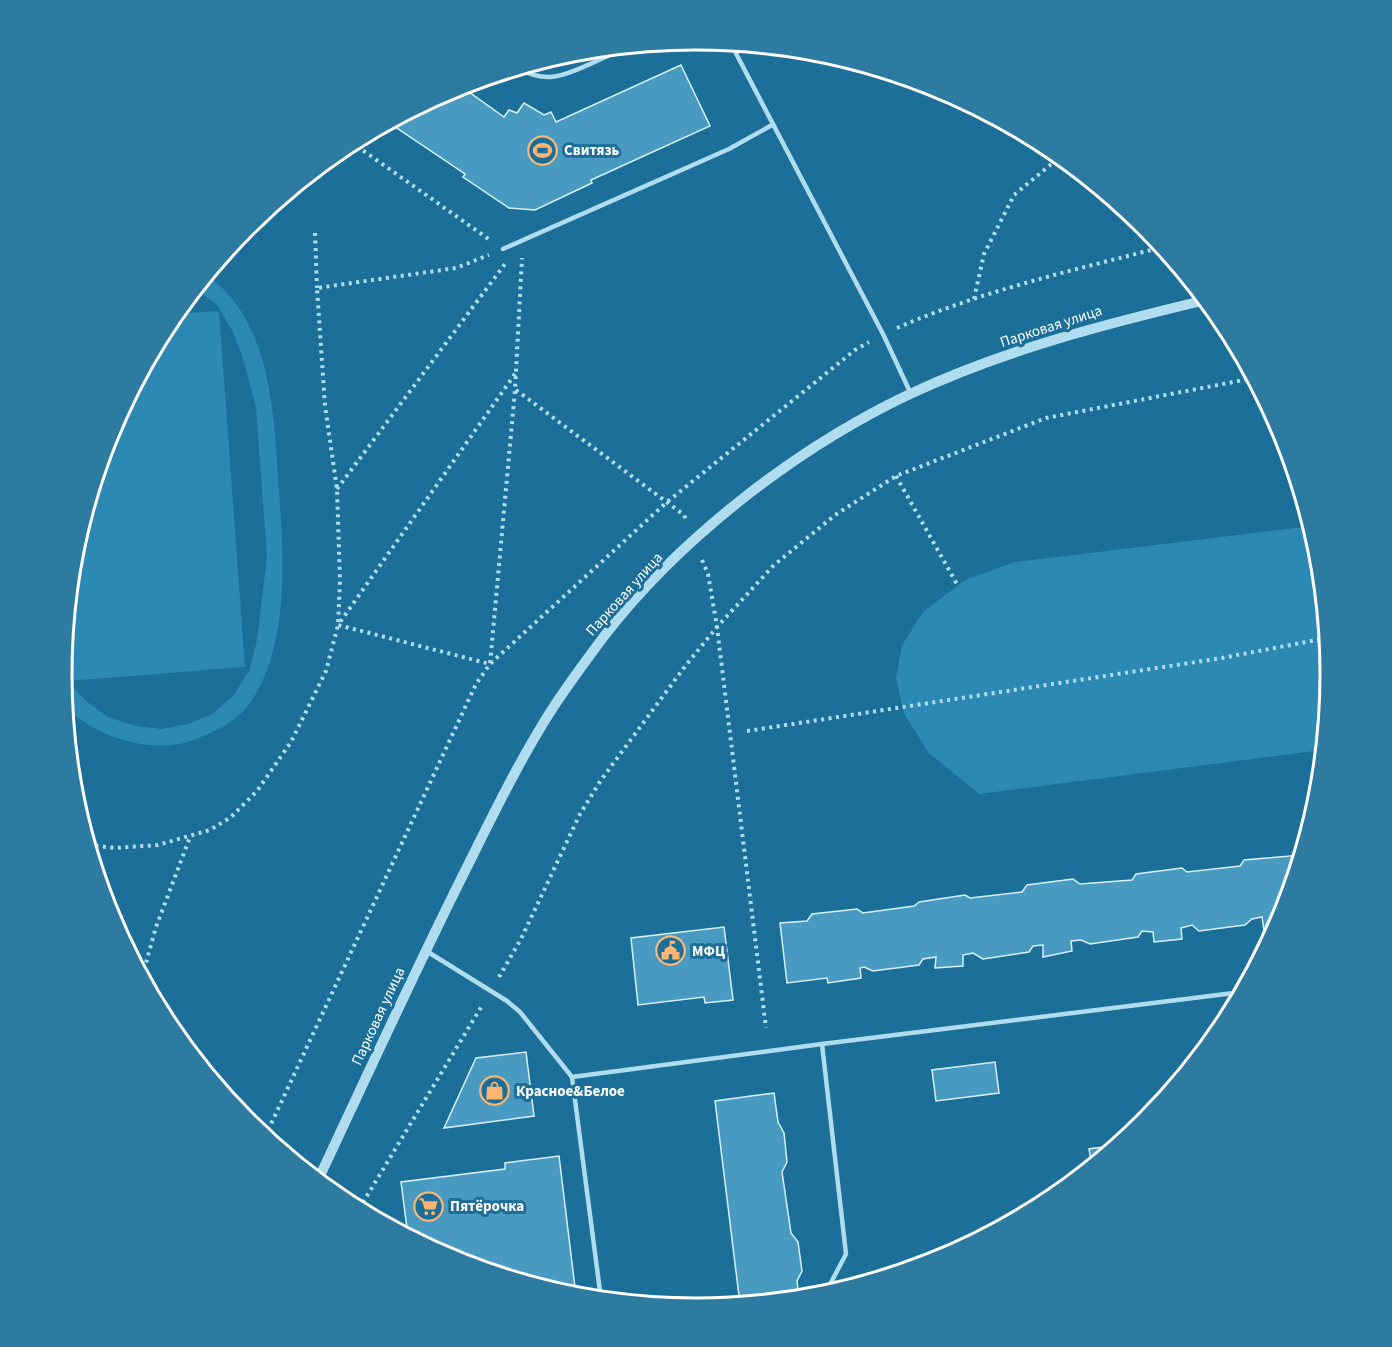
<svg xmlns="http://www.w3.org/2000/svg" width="1392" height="1347" font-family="'Source Sans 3',sans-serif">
	<rect width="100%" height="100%" fill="#1b6f98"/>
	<g fill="#2b89b4">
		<path d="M206 275C273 320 274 419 279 491 284 557 290 651 247 707 237 719 221 729 206 735 174 750 147 748 114 737 100 732 73 718 65 705 61 697 62 682 62 673V670L67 680 65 642 74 549 110 430 174 314 219 311 245 667 67 681 86 701 108 717 136 726 162 729 188 724 212 714 233 696 249 671 257 640 267 557 256 408 245 365 233 332 217 305 195 288Z"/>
		<path d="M1311 526 1318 550 1330 674 1323 750 979 794 929 753 904 714 896 678 902 645 923 612 965 580 1015 562Z"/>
	</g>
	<g fill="#489ac0" stroke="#d7f0fb" stroke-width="1.5">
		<path d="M681 65 710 126 591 180 592 183 535 210 509 208 463 177 465 174 388 122 459 85 504 117 509 110 517 113 524 103 544 115 551 112 556 122Z"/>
		<path d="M1301 855 1282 917 1276 927 1264 930 1262 917 1252 919 1245 925 1199 931 1192 925 1181 928 1182 939 1154 942 1153 932 1142 931 1138 937 1090 944 1081 940 1071 941 1072 951 1043 957V945L1033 946 1029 952 983 959 973 953 963 955V966L935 968 936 957 923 959 919 965 873 971 864 967 860 968 861 978 828 983 827 978 787 983 780 923 807 921 812 914 857 909 863 913 914 906 919 902 965 895 970 898 1022 892 1027 885 1073 879 1080 884 1132 880 1136 874 1182 868 1187 872 1240 866 1244 860Z"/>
		<path d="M724 927 733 1000 705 1003 704 997 638 1005 631 938Z"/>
		<path d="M526 1052 534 1116 444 1128 476 1058Z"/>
		<path d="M995 1062 999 1093 936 1101 932 1070Z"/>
		<path d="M774 1093 778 1122 784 1133 787 1162 782 1172 791 1233 798 1242 802 1271 797 1281 799 1298 740 1304 715 1101Z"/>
		<path d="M1117 1145 1092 1166 1089 1149Z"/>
		<path d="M559 1156 576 1296 453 1260 408 1236 401 1182 505 1169V1163Z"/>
	</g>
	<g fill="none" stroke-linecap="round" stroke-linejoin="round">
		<g stroke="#b0dcf0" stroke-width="4" stroke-dasharray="3 4.5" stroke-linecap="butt">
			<path d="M351 142 490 240"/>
			<path d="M315 233 317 288"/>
			<path d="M974 299 984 254 1014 195 1061 156"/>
			<path d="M897 328C981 291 1074 270 1163 247"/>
			<path d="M515 374 338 625 490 664 515 390 522 258"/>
			<path d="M516 390 684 515 687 522"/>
			<path d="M896 476 958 586"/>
			<path d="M337 489 505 264"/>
			<path d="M702 560 708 574 717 627 766 1028"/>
			<path d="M747 731 1222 658 1327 638"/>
			<path d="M88 845 116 848 158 845 210 830 231 817 257 791 291 742 326 671 338 625 340 581 337 489 325 406 317 288 456 268 489 255"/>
			<path d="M142 977 156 927 190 837"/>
			<path d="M499 977 521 939 580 814 601 780 686 665 717 627 773 566 835 515 896 476 1046 418 1254 378"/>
			<path d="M265 1137 476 684 490 664 667 502 855 350 869 342"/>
			<path d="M359 1209 483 1004"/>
		</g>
		<g stroke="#b0dcf0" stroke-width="4.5">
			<path d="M730 42 883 334 911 394"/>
			<path d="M517 68C526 73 538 77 549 77 566 78 612 53 629 46"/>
			<path d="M503 249 729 149 772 125"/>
			<path d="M428 952 507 1001 520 1012 572 1077 822 1044 1242 992"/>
			<path d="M822 1044 846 1254 825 1294"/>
			<path d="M572 1077 601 1299"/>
		</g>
		<path stroke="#b0dcf0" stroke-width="10" d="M318 1180C366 1078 413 975 463 875 489 823 514 771 544 722 562 692 584 663 605 635 681 537 798 447 910 394 1004 350 1105 324 1206 300"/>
	</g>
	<defs>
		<symbol id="stadium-ring" viewBox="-11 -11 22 22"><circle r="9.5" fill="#1b6f98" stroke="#ffb46f" stroke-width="1.5"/><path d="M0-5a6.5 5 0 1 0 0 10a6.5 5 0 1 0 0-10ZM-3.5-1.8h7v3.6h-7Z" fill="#ffb46f"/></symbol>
		<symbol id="civic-ring" viewBox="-11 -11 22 22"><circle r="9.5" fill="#1b6f98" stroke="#ffb46f" stroke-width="1.5"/><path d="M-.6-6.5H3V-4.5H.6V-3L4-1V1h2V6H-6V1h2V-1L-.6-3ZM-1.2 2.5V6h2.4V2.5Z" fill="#ffb46f"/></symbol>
		<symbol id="shop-ring" viewBox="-11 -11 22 22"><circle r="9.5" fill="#1b6f98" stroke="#ffb46f" stroke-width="1.5"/><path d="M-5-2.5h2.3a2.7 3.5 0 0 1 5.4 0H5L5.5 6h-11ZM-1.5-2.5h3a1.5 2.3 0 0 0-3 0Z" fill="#ffb46f"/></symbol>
		<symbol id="supermarket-ring" viewBox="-11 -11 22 22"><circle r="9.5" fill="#1b6f98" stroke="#ffb46f" stroke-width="1.5"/><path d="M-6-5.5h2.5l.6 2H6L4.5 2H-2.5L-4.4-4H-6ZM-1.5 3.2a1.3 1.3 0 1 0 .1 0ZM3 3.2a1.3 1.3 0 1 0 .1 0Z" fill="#ffb46f"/></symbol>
	</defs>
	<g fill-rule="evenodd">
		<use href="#stadium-ring" x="526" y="134" width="33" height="33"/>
		<use href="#civic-ring" x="654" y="934" width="33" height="33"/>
		<use href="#shop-ring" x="478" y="1074" width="33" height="33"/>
		<use href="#supermarket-ring" x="412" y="1190" width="33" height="33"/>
	</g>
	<g text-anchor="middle" stroke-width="6" stroke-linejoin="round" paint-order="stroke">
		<g font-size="15" font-weight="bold" fill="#fff" stroke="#1b6f98" text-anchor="start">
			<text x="564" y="155">Свитязь</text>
			<text x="692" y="956">МФЦ</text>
			<text x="516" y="1096">Красное&amp;Белое</text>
			<text x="450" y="1211">Пятёрочка</text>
		</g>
		<g font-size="15" fill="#fff" stroke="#1b6f98">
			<text transform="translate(1051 326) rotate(-18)" y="5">Парковая улица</text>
			<text transform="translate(624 594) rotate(-48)" y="5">Парковая улица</text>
			<text transform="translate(378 1016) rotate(-65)" y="5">Парковая улица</text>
		</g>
	</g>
	<path d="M0 0H1392V1347H0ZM72 674a624 624 0 1 1 1248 0a624 624 0 1 1-1248 0Z" fill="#2d7ba0" fill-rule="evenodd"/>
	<path fill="none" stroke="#fff" stroke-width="3" d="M72 674a624 624 0 1 1 1248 0a624 624 0 1 1-1248 0Z"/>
</svg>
